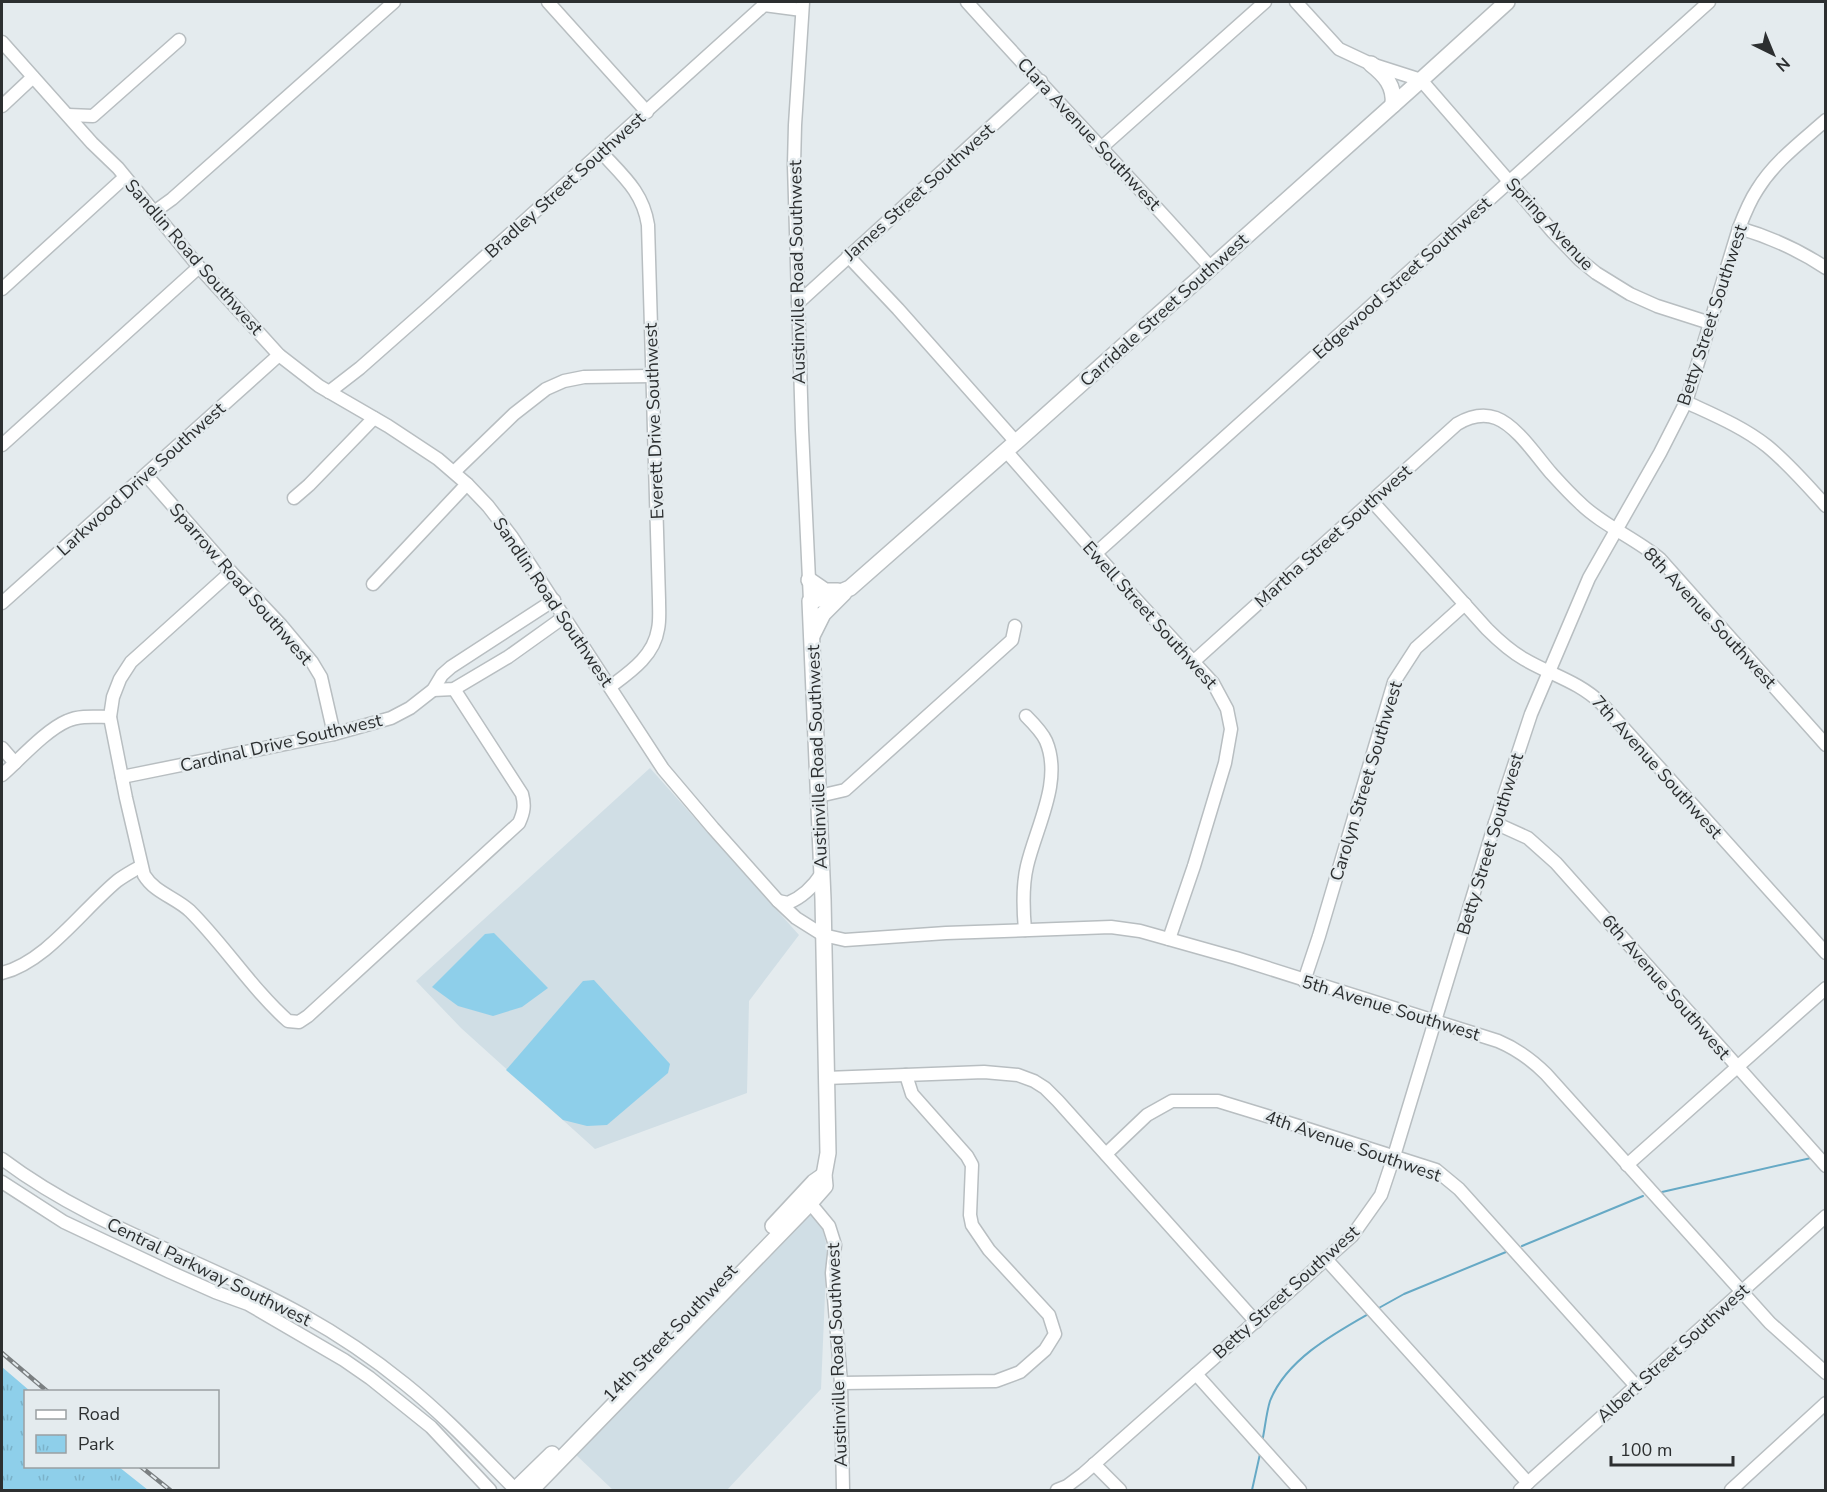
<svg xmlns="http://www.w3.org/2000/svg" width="1827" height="1492" font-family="'Nunito Sans',sans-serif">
	<defs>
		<pattern id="park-tufts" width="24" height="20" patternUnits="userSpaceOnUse" patternTransform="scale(1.5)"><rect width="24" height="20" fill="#8ecfea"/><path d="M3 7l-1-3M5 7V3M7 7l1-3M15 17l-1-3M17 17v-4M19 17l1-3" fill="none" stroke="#7bb2c9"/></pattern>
	</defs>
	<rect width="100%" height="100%" fill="#e4ebee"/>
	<g fill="#d0dee5">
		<path d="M650 768 799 935 749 1001 747 1093 595 1149 461 1028 416 981Z"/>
		<path d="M818 1211 827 1247 821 1389 727 1490H613L573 1452 804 1215Z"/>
	</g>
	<g fill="#8ecfea">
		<path d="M494 933 548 988 522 1007 493 1016 458 1006 432 987 485 934Z"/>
		<path d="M594 980 670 1064 668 1073 607 1125 587 1126 563 1120 506 1070 583 981Z"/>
	</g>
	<path fill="url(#park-tufts)" d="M2 1367 30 1391 26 1392V1466L119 1467 148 1490H2Z"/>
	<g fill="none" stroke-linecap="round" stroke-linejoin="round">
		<g stroke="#66a9c5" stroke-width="2">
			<path d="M1662 1192 1811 1158"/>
			<path d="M1522 1246 1643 1196"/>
			<path d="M1377 1309 1404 1294 1506 1252"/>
			<path d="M1262 1442C1265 1429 1266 1414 1270 1401 1286 1360 1333 1334 1370 1313"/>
			<path d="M1252 1490 1260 1454"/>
		</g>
		<defs>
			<g id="minor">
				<path d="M548 2 647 112"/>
				<path d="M803 2 795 125 794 165 802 430 810 601"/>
				<path d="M967 2C1047 91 1131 178 1211 268"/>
				<path d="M1296 2 1339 49 1371 64 1421 80 1553 232 1580 260 1596 273 1630 294 1657 306 1710 323"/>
				<path d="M2 42 92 143 118 168 199 267 279 355 319 386 388 426 438 459 467 484 488 506 512 537 663 769 713 828 778 901 796 918 823 935 845 940 946 933 1111 927 1140 931 1236 958 1498 1041C1517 1049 1531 1059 1546 1074L1770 1323 1826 1373"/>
				<path d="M2 106 33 77"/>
				<path d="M68 115 93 116 179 40"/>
				<path d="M1102 147 1265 2"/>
				<path d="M601 152C623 176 643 192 648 225L659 600C659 610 660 620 658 629 654 656 630 672 610 687"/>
				<path d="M154 212 172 199 394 2"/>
				<path d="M1739 228C1770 237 1799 250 1826 268"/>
				<path d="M848 256 898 309 1016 442"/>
				<path d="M2 289 125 177"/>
				<path d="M798 303 1041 81"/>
				<path d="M329 392 360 368 428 308 764 5 802 10"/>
				<path d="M1686 402C1714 415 1743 427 1767 446 1789 464 1807 485 1826 506"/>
				<path d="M2 445 199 267"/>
				<path d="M1006 451 1133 596 1213 683 1227 709 1231 729 1225 763 1194 866 1169 939"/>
				<path d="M454 472 514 414 546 389 564 381 584 377 652 376"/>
				<path d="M146 475 231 572 281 625 312 662 321 677 334 734"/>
				<path d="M294 498 309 485 374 418"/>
				<path d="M1372 501 1487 629C1498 640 1510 651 1524 659 1551 675 1578 681 1602 704L1826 953"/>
				<path d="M1095 554 1709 2"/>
				<path d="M231 572 131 662 120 679 113 697 110 717 126 798 144 875C155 893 175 897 190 911 225 946 252 989 288 1021L299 1022 308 1016 519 823C524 812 525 805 522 794L454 689"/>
				<path d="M373 584 467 484"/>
				<path d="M2 603 279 355"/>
				<path d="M1193 662 1457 424C1469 417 1482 413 1496 418 1517 426 1537 457 1551 473 1561 484 1570 494 1580 503 1602 525 1635 538 1660 559L1826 745"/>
				<path d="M433 690 454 689 508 657 557 622 564 616"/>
				<path d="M2 748 15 763"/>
				<path d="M2 775C20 759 46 730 67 721 80 715 96 717 110 717"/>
				<path d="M122 777 334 734 391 718 410 708 433 690 442 675 451 667 554 600"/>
				<path d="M819 796 845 790 1012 640 1015 626"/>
				<path d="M1495 823 1528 838 1556 863 1826 1166"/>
				<path d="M778 901 788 903C803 897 813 887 822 873"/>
				<path d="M1025 930C1023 908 1022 887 1027 866 1036 827 1063 781 1046 741 1042 732 1034 724 1026 716"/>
				<path d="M2 973C46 962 82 910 117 881 125 875 133 871 141 866"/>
				<path d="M1304 981 1319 936 1394 682 1416 648 1465 604"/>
				<path d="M826 1078 984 1072 1018 1075 1034 1081 1045 1088 1058 1101 1256 1322"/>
				<path d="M1106 1154 1147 1115 1172 1101H1218L1267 1116 1436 1170 1459 1189 1636 1386"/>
				<path d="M2 1159C95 1229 203 1259 303 1315 339 1335 373 1358 405 1384 445 1416 480 1454 516 1490"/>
				<path d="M1627 1165 1826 988"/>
				<path d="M2 1182 64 1222 170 1272 215 1292 248 1304 344 1360 370 1378 431 1427 490 1490"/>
				<path d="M810 1203 829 1226 835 1245 832 1273 841 1383 843 1490"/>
				<path d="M1326 1259 1528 1483"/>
				<path d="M1196 1374 1300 1490"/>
				<path d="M841 1383 996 1381 1020 1372 1045 1350 1055 1334 1049 1315 989 1250 972 1225 970 1215 972 1165 967 1156 912 1094 906 1075"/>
				<path d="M1094 1464 1120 1490"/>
				<path d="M1057 1490 1067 1486 1083 1474 1352 1236 1381 1195 1394 1156 1495 823 1531 714 1589 578 1660 453 1686 402 1739 228C1744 215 1749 202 1757 190 1774 162 1801 142 1826 120"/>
				<path d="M1520 1490 1826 1216"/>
				<path d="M1731 1490 1826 1403"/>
			</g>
			<g id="major">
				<path d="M1371 64C1385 75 1395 86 1393 105"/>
				<path d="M809 580 825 591H838"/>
				<path d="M812 636 823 614 844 593"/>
				<path d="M773 1226 814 1182 824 1175"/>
				<path d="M515 1490 552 1454"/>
				<path d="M531 1490 810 1203 825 1186 824 1175 828 1153 823 899 810 601 829 597 850 588 1016 442 1421 80 1507 2"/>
			</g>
		</defs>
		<use href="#minor" stroke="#b8bec1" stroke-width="15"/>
		<use href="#major" stroke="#b8bec1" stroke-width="18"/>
		<use href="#minor" stroke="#fff" stroke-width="12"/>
		<use href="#major" stroke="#fff" stroke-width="15"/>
		<defs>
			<g id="rail">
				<path d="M2 1353 48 1392"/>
				<path d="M140 1466 170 1490"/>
			</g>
		</defs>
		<use href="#rail" stroke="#7a7f81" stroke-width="4.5"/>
		<use href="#rail" stroke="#e4ebee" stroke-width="2" stroke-dasharray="7" stroke-linecap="butt"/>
	</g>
	<g text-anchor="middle" stroke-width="5" stroke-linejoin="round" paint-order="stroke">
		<g font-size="18" fill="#2c2f30" stroke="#e4ebee">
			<text transform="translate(1089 134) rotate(47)" y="6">Clara Avenue Southwest</text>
			<text transform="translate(565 185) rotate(-42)" y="6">Bradley Street Southwest</text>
			<text transform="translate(919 192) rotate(-42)" y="6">James Street Southwest</text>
			<text transform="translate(1550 224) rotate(47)" y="6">Spring Avenue</text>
			<text transform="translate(194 257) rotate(49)" y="6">Sandlin Road Southwest</text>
			<text transform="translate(797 272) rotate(-91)" y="6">Austinville Road Southwest</text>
			<text transform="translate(1402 278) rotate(-42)" y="6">Edgewood Street Southwest</text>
			<text transform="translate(1164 310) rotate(-42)" y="6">Carridale Street Southwest</text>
			<text transform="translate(1712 315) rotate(-72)" y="6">Betty Street Southwest</text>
			<text transform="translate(654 421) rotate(-92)" y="6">Everett Drive Southwest</text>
			<text transform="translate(141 479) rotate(-42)" y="6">Larkwood Drive Southwest</text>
			<text transform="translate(1333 536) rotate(-42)" y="6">Martha Street Southwest</text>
			<text transform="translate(241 584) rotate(49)" y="6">Sparrow Road Southwest</text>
			<text transform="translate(553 602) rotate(56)" y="6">Sandlin Road Southwest</text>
			<text transform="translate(1150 615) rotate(48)" y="6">Ewell Street Southwest</text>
			<text transform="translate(1710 618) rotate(47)" y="6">8th Avenue Southwest</text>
			<text transform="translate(281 743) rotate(-13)" y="6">Cardinal Drive Southwest</text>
			<text transform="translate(817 757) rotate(-92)" y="6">Austinville Road Southwest</text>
			<text transform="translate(1657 767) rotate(48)" y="6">7th Avenue Southwest</text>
			<text transform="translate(1366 781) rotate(-73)" y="6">Carolyn Street Southwest</text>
			<text transform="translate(1490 844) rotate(-73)" y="6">Betty Street Southwest</text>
			<text transform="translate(1666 987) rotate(49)" y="6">6th Avenue Southwest</text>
			<text transform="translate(1391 1008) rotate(17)" y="6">5th Avenue Southwest</text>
			<text transform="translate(1353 1146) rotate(19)" y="6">4th Avenue Southwest</text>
			<text transform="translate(209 1272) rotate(26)" y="6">Central Parkway Southwest</text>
			<text transform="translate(1286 1292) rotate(-42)" y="6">Betty Street Southwest</text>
			<text transform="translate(670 1333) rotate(-46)" y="6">14th Street Southwest</text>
			<text transform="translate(1673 1353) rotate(-42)" y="6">Albert Street Southwest</text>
			<text transform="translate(837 1355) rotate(-92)" y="6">Austinville Road Southwest</text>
		</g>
	</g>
	<rect width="1827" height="1492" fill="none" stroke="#2c2f30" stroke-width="6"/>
	<rect x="24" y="1390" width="195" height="78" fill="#e4ebee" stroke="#9aa0a2" stroke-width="1.5"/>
	<rect x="36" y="1410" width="30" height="9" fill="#ffffff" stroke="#9aa0a2" stroke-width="1.5"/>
	<text x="78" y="1420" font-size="18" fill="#2c2f30">Road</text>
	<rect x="36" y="1435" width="30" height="18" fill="url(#park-tufts)" stroke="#9aa0a2" stroke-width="1.5"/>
	<text x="78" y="1450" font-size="18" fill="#2c2f30">Park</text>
	<g transform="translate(1773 54) rotate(137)" stroke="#e4ebee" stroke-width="4.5" paint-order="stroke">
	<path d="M0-4.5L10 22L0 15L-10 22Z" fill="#2c2f30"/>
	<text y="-9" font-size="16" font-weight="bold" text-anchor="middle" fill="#2c2f30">N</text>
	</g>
	<path d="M1611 1456v9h122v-9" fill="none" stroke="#2c2f30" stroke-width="3"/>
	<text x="1620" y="1456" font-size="18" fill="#2c2f30" stroke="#e4ebee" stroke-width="4.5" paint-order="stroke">100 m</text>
</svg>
